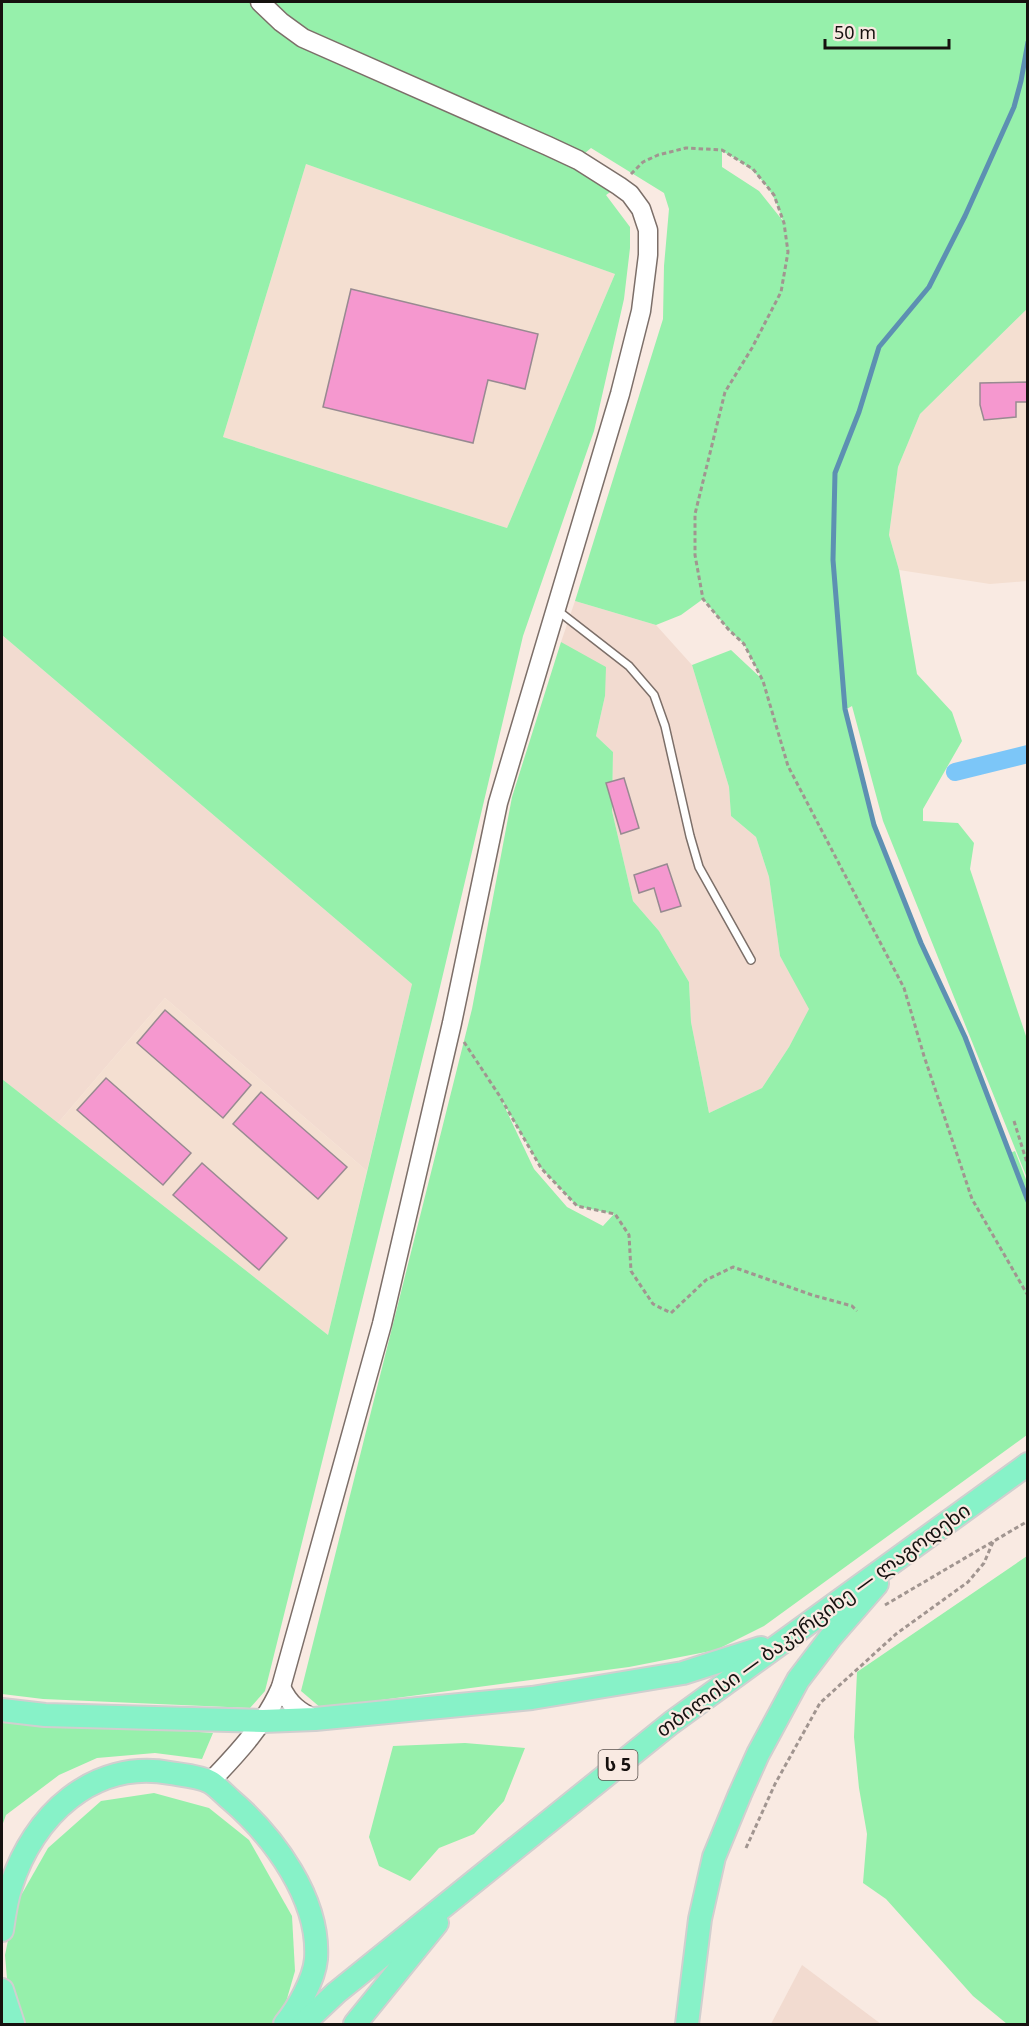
<svg xmlns="http://www.w3.org/2000/svg" width="1029" height="2026" font-family="'Noto Sans','Noto Sans Georgian',sans-serif">
	<rect width="100%" height="100%" fill="#f9eae2"/>
	<g fill="#f2dbd0">
		<path d="M575 601 656 625 692 665 729 787 731 816 756 837 769 877 780 956 810 1009 789 1047 762 1088 709 1113 691 1022 689 982 659 931 633 901 612 811 613 752 596 736 605 696 561 642Z"/>
		<path d="M2 635 412 984 367 1171 165 998 58 1123 2 1079Z"/>
		<path d="M802 1965 881 2024H771Z"/>
	</g>
	<g fill="#f4dfd1">
		<path d="M306 164 615 274 507 528 223 437Z"/>
		<path d="M1027 309V581L990 584 899 570 889 535 898 467 920 414Z"/>
		<path d="M165 998 367 1171 328 1335 58 1123Z"/>
	</g>
	<g fill="#96f0ab" fill-rule="evenodd">
		<path d="M2 2H1027V309L920 414 898 467 889 535 899 570 917 674 952 712 962 741 923 809V821L958 823 974 843 970 869 1027 1039V1178L883 821 852 706 845 710 874 825 921 943 965 1037 1010 1153 1015 1151 1027 1182V1435L764 1626 716 1650 629 1667 321 1708 301 1691 472 1009 512 797 561 642 606 667 605 696 596 736 613 752 612 811 633 901 659 931 689 982 691 1022 709 1113 762 1088 789 1047 809 1009 780 956 769 877 756 837 731 816 729 787 692 665 731 650 762 679 744 644 729 630 703 599 681 615 656 625 575 601 663 319 664 266 669 209 664 193 591 148 578 159 619 186 606 195 630 227V248L624 299 594 431 523 636 436 1004 265 1691 250 1708 43 1699 2 1694V1079L328 1335 412 984 2 635ZM722 151C754 167 773 186 783 221L759 191 722 167ZM306 164 615 274 507 528 223 437ZM500 1097 541 1168 577 1206 614 1214 603 1226 567 1207 534 1169Z"/>
		<path d="M1027 1556 1028 2024H1007L973 1996 886 1899 863 1883 867 1834 859 1788 854 1737 857 1672Z"/>
		<path d="M2 1717 213 1733 202 1759 155 1753 97 1758 59 1775 6 1815 2 1826Z"/>
		<path d="M465 1743 525 1748 504 1801 474 1834 439 1848 410 1881 379 1866 369 1837 393 1746Z"/>
		<path d="M154 1793 209 1808 249 1840 292 1916 295 1971 284 2009 273 2024H21L9 2002 5 1955 15 1906 48 1848 101 1801Z"/>
	</g>
	<g fill="none" stroke-linecap="round" stroke-linejoin="round">
		<path stroke="#5d90b2" stroke-width="5" d="M1028 42 1021 81 1014 107 965 216 929 287 879 347 859 412 835 473 833 560 845 709 874 825 921 943 965 1037 1028 1201"/>
		<path stroke="#7cc6f8" stroke-width="18" d="M955 772 1028 754"/>
	</g>
	<g fill="#f598cf" stroke="#988a91" stroke-width="1.5">
		<path d="M351 289 538 334 525 389 488 380 473 443 323 407Z"/>
		<path d="M1028 382V402H1016V417L984 420 980 405V383Z"/>
		<path d="M624 778 639 828 621 834 606 783Z"/>
		<path d="M667 864 681 906 661 912 654 888 639 893 634 875Z"/>
		<path d="M165 1010 251 1085 223 1118 137 1043Z"/>
		<path d="M106 1078 191 1153 163 1185 77 1110Z"/>
		<path d="M261 1092 347 1167 318 1199 233 1124Z"/>
		<path d="M202 1163 287 1238 259 1270 173 1195Z"/>
	</g>
	<g fill="none" stroke-linecap="round" stroke-linejoin="round">
		<defs>
			<path id="service" d="M557 610 629 666 654 695 665 726 690 836 699 867 751 960"/>
			<g id="tertiary">
				<path d="M281 1687C289 1704 299 1712 315 1719"/>
				<path d="M210 1782C238 1753 265 1724 281 1687L382 1324 452 1023 498 803 620 394 641 311 648 255V230L641 209 630 194 619 186 578 160 548 146 303 38 281 22 260 2"/>
			</g>
			<g id="trunk">
				<path d="M2 1710 45 1715 263 1721 315 1719 532 1698 683 1673 761 1648"/>
				<path d="M2 1930C4 1916 6 1900 11 1886 33 1816 93 1759 170 1773 182 1775 199 1776 210 1782 217 1786 224 1794 231 1800 274 1837 320 1899 316 1959 314 1980 298 2008 285 2024"/>
				<path d="M2 1990 13 2024"/>
				<path d="M303 2024 336 1993 671 1723 1028 1464"/>
				<path d="M355 2024 437 1923"/>
				<path d="M687 2024 700 1919 714 1857 740 1794 758 1754 798 1680 830 1638 877 1584"/>
			</g>
		</defs>
		<use href="#service" stroke="#7c6f69" stroke-width="10"/>
		<use href="#tertiary" stroke="#7c6f69" stroke-width="21"/>
		<use href="#trunk" stroke="#d0cfcf" stroke-width="26"/>
		<g stroke="#a19590" stroke-width="3" stroke-dasharray="4.5 3" stroke-linecap="butt">
			<path d="M631 174 643 162 658 155 686 148 722 150 753 169 774 195 784 223 788 252 781 292 752 348 725 392 695 514V555L703 599 729 630 744 644 763 681 788 766 904 988 924 1056 972 1199 1027 1294"/>
			<path d="M464 1042 499 1095 541 1168 577 1206 615 1214 629 1235 631 1271 653 1304 671 1313 706 1280 733 1267 812 1295 852 1306 857 1311"/>
			<path d="M1014 1121 1028 1166"/>
			<path d="M885 1605 1028 1521"/>
			<path d="M746 1848 775 1784 820 1703 896 1634 968 1582 984 1563 993 1542"/>
		</g>
		<use href="#service" stroke="#fff" stroke-width="7"/>
		<use href="#tertiary" stroke="#fff" stroke-width="18"/>
		<use href="#trunk" stroke="#87f2c8" stroke-width="22"/>
	</g>
	<g text-anchor="middle" stroke-width="4.5" stroke-linejoin="round" paint-order="stroke">
		<rect fill="#f9eae2" stroke="#5a524e" stroke-width="1.5" x="598.5" y="1750" width="39" height="30" rx="4.5"/>
		<g font-size="18" font-weight="bold" fill="#16110f">
			<text x="618" y="1771">ს 5</text>
		</g>
		<g font-size="20" fill="#16110f" stroke="#f9eae2">
			<text transform="translate(813 1620) rotate(-36)" y="7">თბილისი — ბაკურციხე — ლაგოდეხი</text>
		</g>
	</g>
	<rect width="1029" height="2026" fill="none" stroke="#16110f" stroke-width="6"/>
	<path d="M825 39v9h124v-9" fill="none" stroke="#16110f" stroke-width="3"/>
	<text x="834" y="39" font-size="18" fill="#16110f" stroke="#f9eae2" stroke-width="4.5" paint-order="stroke">50 m</text>
</svg>
